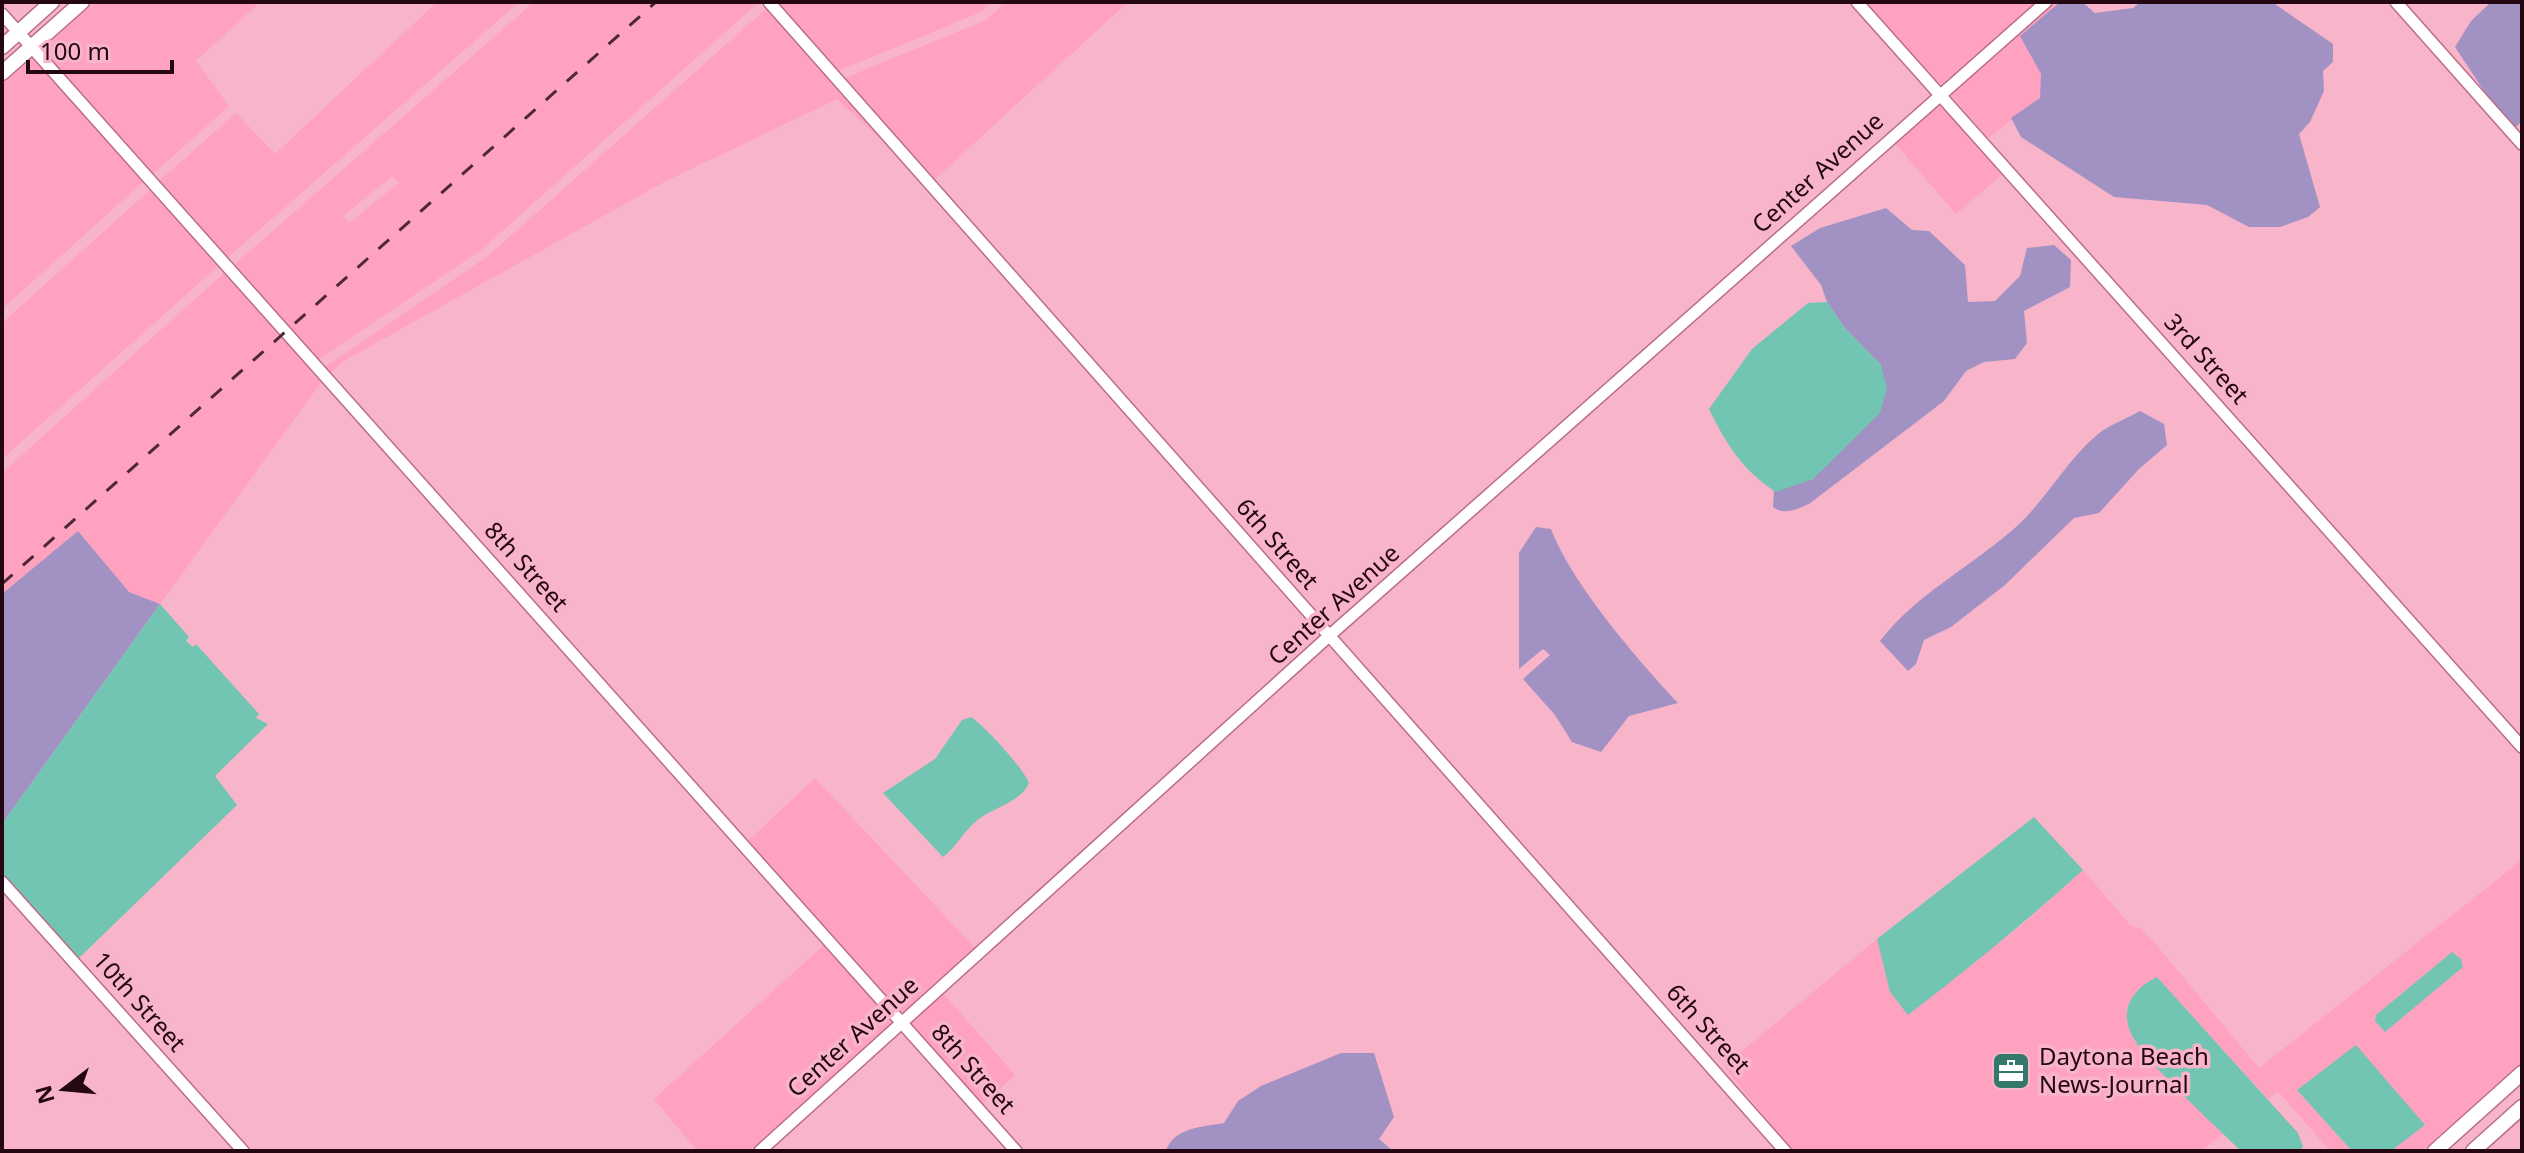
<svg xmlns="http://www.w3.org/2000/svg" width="2524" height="1153" font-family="'Noto Sans',sans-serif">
	<rect width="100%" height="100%" fill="#f8b4c9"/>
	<g fill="#fea2c0" fill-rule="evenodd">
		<path d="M95 2H260L196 61 229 106 152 175 41 49Z"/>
		<path d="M437 2H519L226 259 158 182 236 113 275 154Z"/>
		<path d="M534 2H759L481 250 318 360 233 266ZM392 176 399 183 349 223 343 216Z"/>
		<path d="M776 2H991L981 12 836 72Z"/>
		<path d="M1006 2H1128L933 181 843 79 986 20Z"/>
		<path d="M1864 2H2038L1942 86Z"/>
		<path d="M2053 2H2060L2020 36 2041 74 2040 98 1988 138 1949 93Z"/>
		<path d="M767 8 878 137 837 99 664 182 342 362 330 374 325 367 488 256Z"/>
		<path d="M33 56 143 182 2 309V84Z"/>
		<path d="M1940 101 2004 173 1956 214 1894 142Z"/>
		<path d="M150 190 218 266 2 459V323Z"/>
		<path d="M224 273 322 381 160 604 129 592 78 531 2 594V473Z"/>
		<path d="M815 778 976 949 902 1015 748 841Z"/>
		<path d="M2522 860V1066L2423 1151H2391L2425 1125 2297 1090 2352 1151H2330L2278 1091 2268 1099 2157 977 2135 992 2126 1009 2151 1059 2224 1133 2201 1151H1792L1724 1066 1877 939 1890 991 1909 1015 1956 974 2016 930 2083 870 2131 926 2140 928 2153 941 2259 1068Z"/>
		<path d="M825 944 894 1022 752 1151H697L654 1099Z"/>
		<path d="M942 992 1015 1075 982 1105 909 1022Z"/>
	</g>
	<g fill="#a192c3">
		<path d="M2060 2H2082L2095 13 2133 8 2141 2H2272L2333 44V62L2323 71 2324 91 2310 122 2299 134 2320 207 2308 217 2280 227H2249L2207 205 2114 197 2021 137 2011 118 2040 98 2041 74 2020 36Z"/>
		<path d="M2491 2H2522V121L2515 128 2488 97 2455 47 2471 21Z"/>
		<path d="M1886 208 1912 230 1929 231 1965 265 1968 302 1995 301 2020 276 2027 248 2054 245 2071 260 2070 287 2024 311 2027 343 2015 359 1984 362 1966 371 1944 401 1809 504C1797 509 1784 516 1773 507L1774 490 1813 479 1881 365 1844 327 1827 302 1821 285 1791 246 1820 228Z"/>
		<path d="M2140 411 2164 424 2167 445 2139 469 2099 513 2074 518 2005 585 1951 627 1924 640 1916 664 1908 671 1880 641C1916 594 1971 567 2016 527 2047 499 2069 456 2102 431 2114 423 2128 418 2140 411Z"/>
		<path d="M1536 527 1551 529C1572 584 1637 659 1678 703L1629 716 1601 752 1572 742 1555 715 1523 679 1550 655 1543 649 1519 669V553Z"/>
		<path d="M78 531 129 592 160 604 2 824V594Z"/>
		<path d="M1341 1053H1374L1394 1117 1379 1139 1393 1151H1166C1174 1127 1203 1127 1224 1123L1238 1101 1261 1086Z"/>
	</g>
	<g fill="#72c4b3">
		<path d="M1827 302 1844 327 1881 365 1887 388 1880 413 1813 479 1776 492C1743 471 1726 444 1709 409L1752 349 1808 303Z"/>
		<path d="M160 604 189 637 186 641 193 647 196 644 259 714 256 718 268 724 215 776 237 805 79 958 2 874V824Z"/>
		<path d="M971 717C985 726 1023 768 1029 783 1020 804 989 808 973 824 961 835 956 847 943 857L883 793 935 759 962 720Z"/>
		<path d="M2034 817 2083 870C2027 921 1968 969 1908 1015L1890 992 1877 939Z"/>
		<path d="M2452 952 2461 959 2463 967 2385 1032 2375 1021 2376 1015Z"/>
		<path d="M2157 977 2298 1133 2303 1146 2300 1151H2241C2217 1127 2141 1059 2130 1031 2120 1006 2135 988 2157 977Z"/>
		<path d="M2356 1045 2425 1125 2391 1151H2352L2297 1090Z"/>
	</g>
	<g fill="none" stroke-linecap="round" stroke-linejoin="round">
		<defs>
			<g id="tertiary">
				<path d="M769 2 1785 1151"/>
				<path d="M1857 2 2522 747"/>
				<path d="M2396 2 2522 144"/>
				<path d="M2 14 1016 1151"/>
				<path d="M2 882 243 1151"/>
				<path d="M760 1151 1329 636 2046 2"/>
			</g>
			<g id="primary">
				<path d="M2 47 52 2"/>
				<path d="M2 73 82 2"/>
				<path d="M2435 1151 2522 1073"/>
				<path d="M2473 1151 2522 1107"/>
			</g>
		</defs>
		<use href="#tertiary" stroke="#bb6d87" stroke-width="14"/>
		<use href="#primary" stroke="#bb6d87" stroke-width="17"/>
		<use href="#tertiary" stroke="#fff" stroke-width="11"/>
		<use href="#primary" stroke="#fff" stroke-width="14"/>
		<path stroke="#4d2835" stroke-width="3" stroke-dasharray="14 14" stroke-linecap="butt" d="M2 584 656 2"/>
	</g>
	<defs>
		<symbol id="office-square" viewBox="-11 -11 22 22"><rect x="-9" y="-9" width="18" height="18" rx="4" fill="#34786b" stroke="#f8b4c9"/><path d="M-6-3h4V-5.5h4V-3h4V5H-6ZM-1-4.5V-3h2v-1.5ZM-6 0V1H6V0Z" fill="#fff"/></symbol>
	</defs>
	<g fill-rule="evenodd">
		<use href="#office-square" x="1989" y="1049" width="44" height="44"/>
	</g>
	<g text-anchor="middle" stroke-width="7" stroke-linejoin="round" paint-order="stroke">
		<g font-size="24" fill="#240712" stroke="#f8b4c9">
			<text transform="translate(1818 173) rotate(-42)" y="8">Center Avenue</text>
			<text transform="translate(2206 359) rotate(48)" y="8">3rd Street</text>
			<text transform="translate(1277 544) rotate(49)" y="8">6th Street</text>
			<text transform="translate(526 567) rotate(48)" y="8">8th Street</text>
			<text transform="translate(1334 605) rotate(-42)" y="8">Center Avenue</text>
			<text transform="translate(139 1002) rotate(48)" y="8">10th Street</text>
			<text transform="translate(1708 1029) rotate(48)" y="8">6th Street</text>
			<text transform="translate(853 1037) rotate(-42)" y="8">Center Avenue</text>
			<text transform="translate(973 1069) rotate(48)" y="8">8th Street</text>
		</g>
		<g font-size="24" fill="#240712" stroke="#f8b4c9" text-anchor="start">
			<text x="2039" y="1065">Daytona Beach<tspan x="2039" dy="28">News-Journal</tspan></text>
		</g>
	</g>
	<rect width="2524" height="1153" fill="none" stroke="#240712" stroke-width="8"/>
	<g transform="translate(64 1089) rotate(254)" stroke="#f8b4c9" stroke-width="6" paint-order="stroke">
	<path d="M0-6L14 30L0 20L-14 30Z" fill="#240712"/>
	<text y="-12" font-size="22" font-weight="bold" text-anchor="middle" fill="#240712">N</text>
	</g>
	<path d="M28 60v12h144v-12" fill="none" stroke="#240712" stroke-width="4"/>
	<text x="40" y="60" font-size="24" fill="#240712" stroke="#f8b4c9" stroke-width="6" paint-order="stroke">100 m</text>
</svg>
